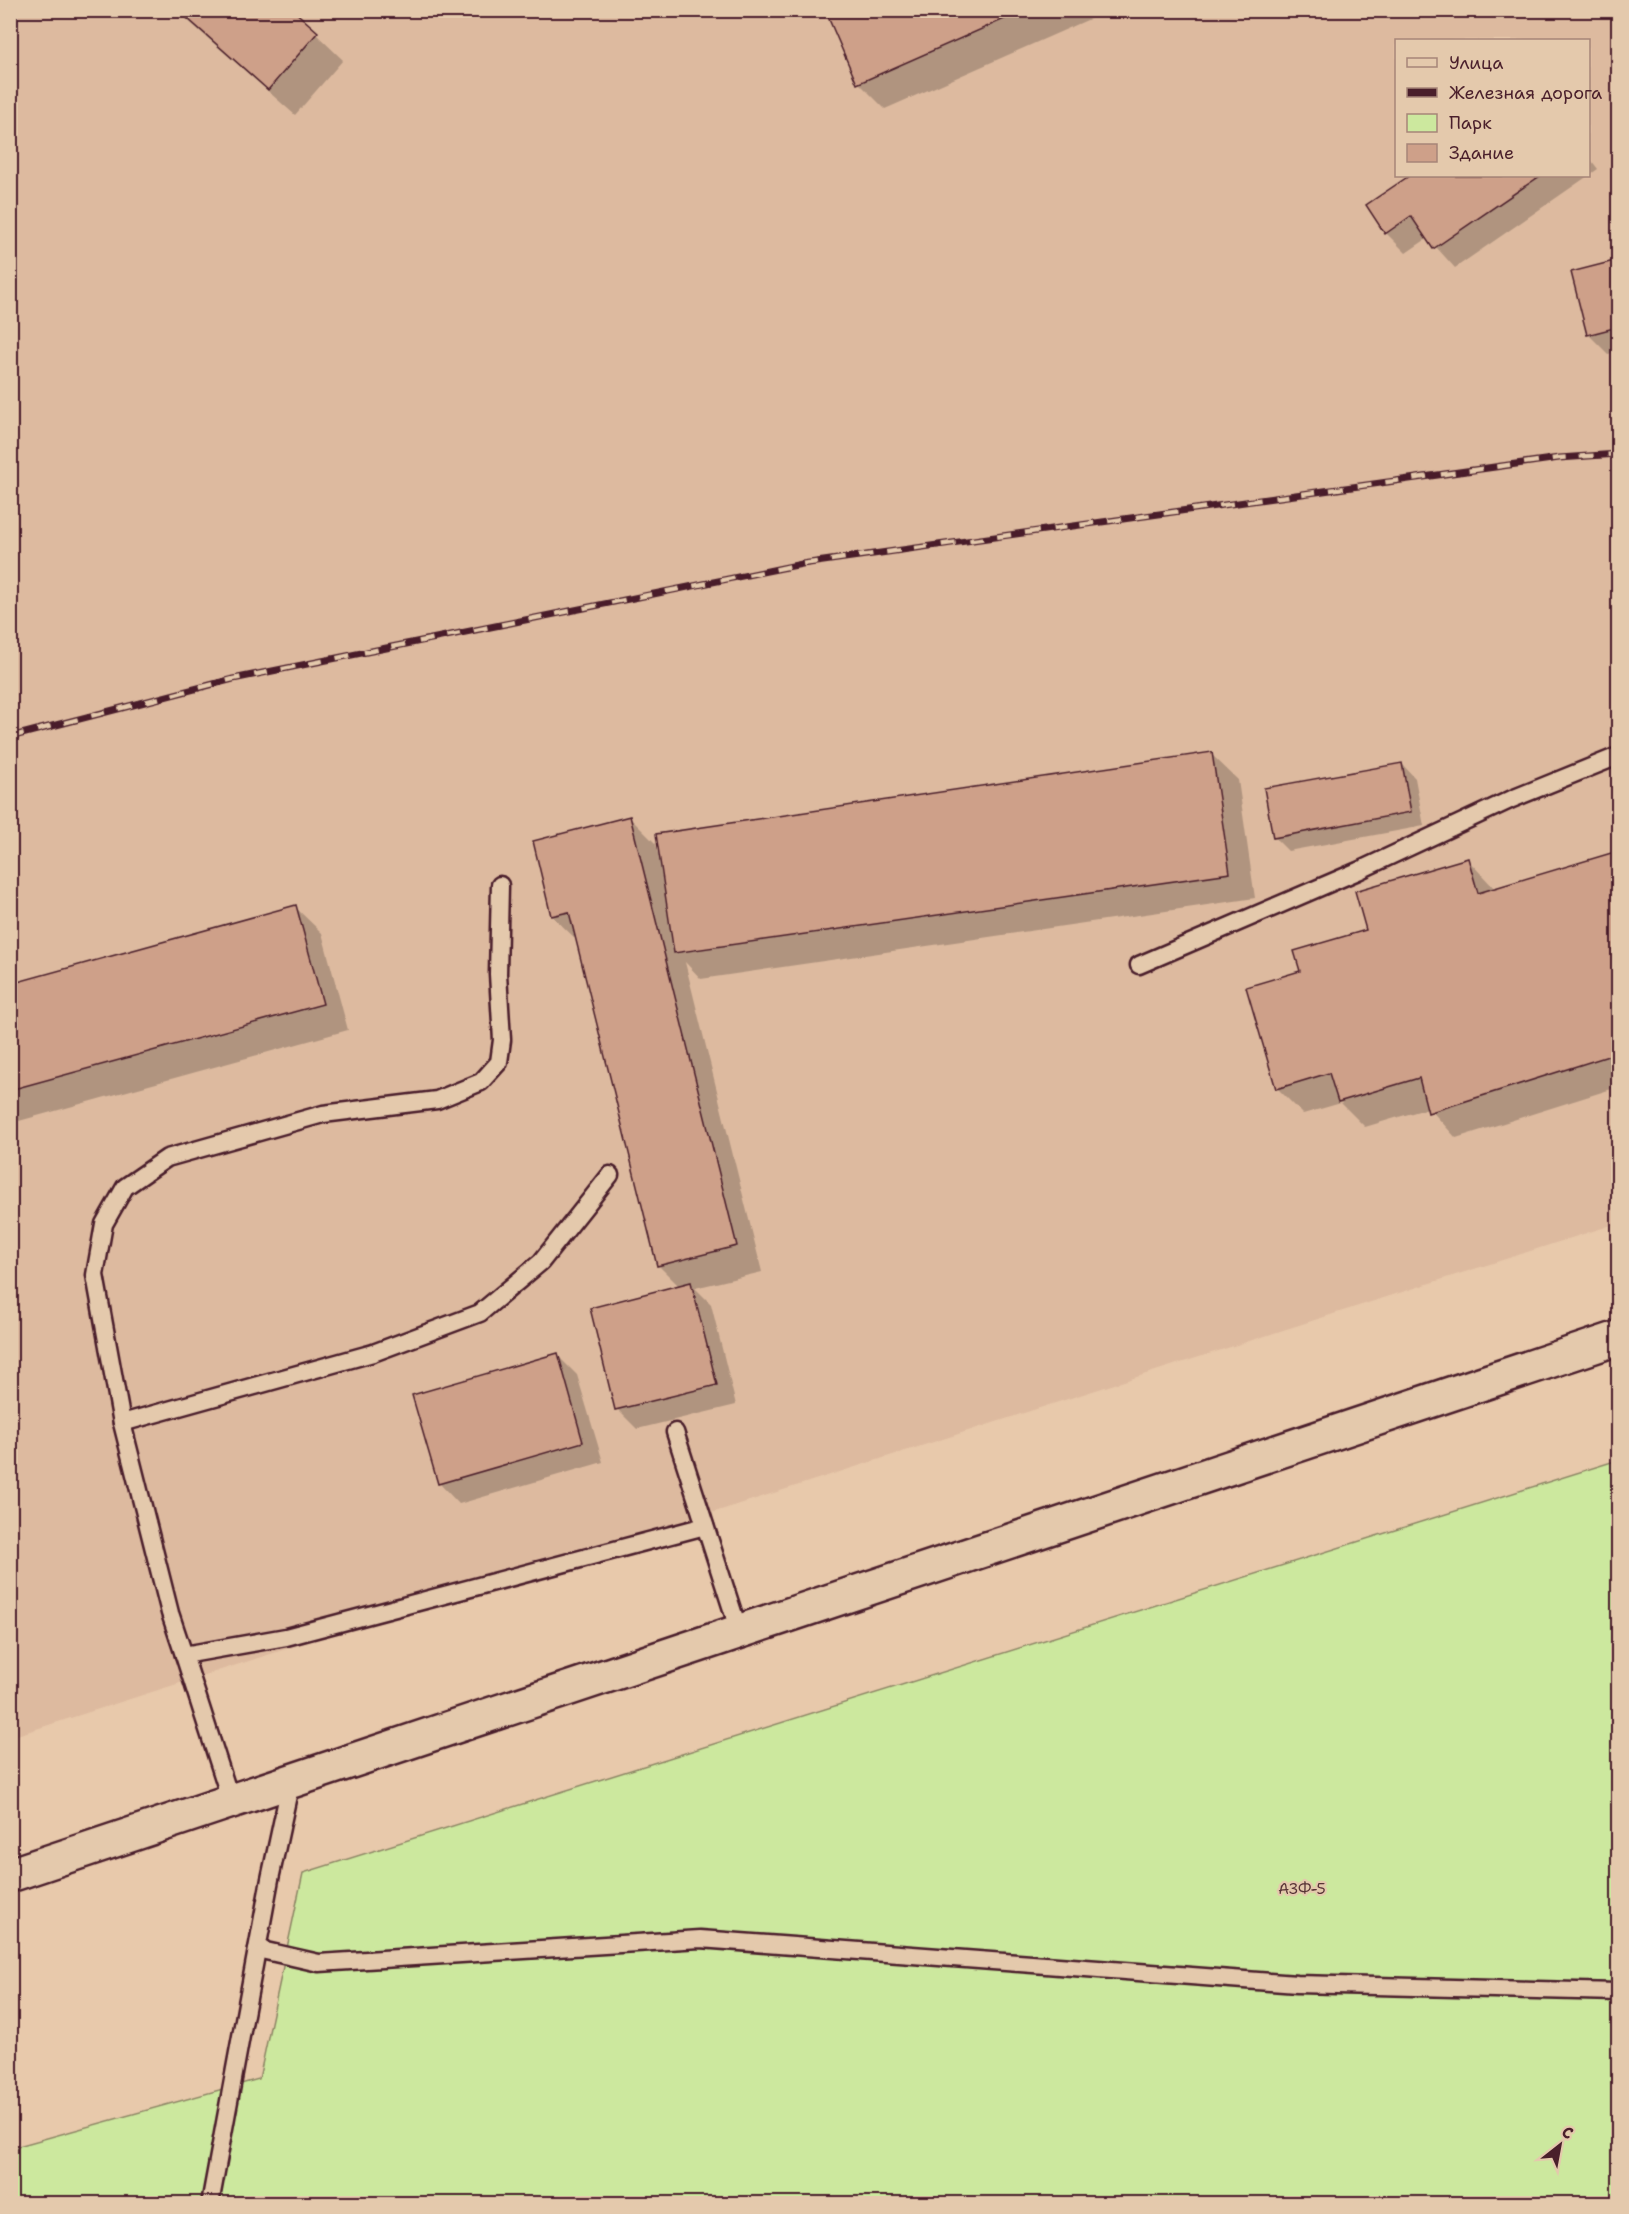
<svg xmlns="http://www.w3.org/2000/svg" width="1629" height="2214" font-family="'Shantell Sans',sans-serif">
	<rect width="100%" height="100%" fill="#e8c9ab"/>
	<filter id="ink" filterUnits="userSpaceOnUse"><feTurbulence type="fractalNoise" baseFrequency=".0167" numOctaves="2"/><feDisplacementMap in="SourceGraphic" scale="12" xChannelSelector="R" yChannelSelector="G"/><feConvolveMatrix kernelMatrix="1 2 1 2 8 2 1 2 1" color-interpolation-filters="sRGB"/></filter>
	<g filter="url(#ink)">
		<path fill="#ddba9f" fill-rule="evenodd" d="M11 11H1618V1223L11 1737ZM1396 40H1588V176H1396Z"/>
		<path fill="#cce89e" stroke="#8b8464" stroke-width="1.5" d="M1618 1460V2203L11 2204V2148L259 2079 303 1873Z"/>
		<g fill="#0003">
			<path d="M176 10H291L343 60 295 115Z"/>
			<path d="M826 10H1110L885 109 859 83Z"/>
			<path d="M1588 156 1598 169 1455 268 1428 238 1406 253 1386 233 1368 205 1411 176H1588Z"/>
			<path d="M1618 262V352L1608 354 1588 334 1573 273Z"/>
			<path d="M1211 754 1238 780 1255 898 701 979 685 962 762 1272 695 1288 711 1304 736 1405 637 1429 617 1409 680 1287 658 1265 578 941 552 916 630 818 656 844 658 853Z"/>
			<path d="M1402 764 1415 778 1424 826 1288 851 1274 837Z"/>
			<path d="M1618 853V1087L1456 1138 1429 1108 1365 1127 1341 1103 1303 1114 1277 1088 1302 972 1368 931 1468 860 1495 889Z"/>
			<path d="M295 907 322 933 348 1030 19 1121 10 1112V986Z"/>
			<path d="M557 1355 577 1375 603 1462 459 1504 439 1483Z"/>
		</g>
		<g fill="#cea089" stroke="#4a1f2b" stroke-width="1.5">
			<path d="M178 10H293L318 32 268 90Z"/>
			<path d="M825 10H1025L857 84Z"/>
			<path d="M1409 176H1540L1433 249 1411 216 1385 234 1366 205Z"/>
			<path d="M1618 260V327L1587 335 1571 272Z"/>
			<path d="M1212 752 1230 873 674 953 656 834Z"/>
			<path d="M1402 763 1411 812 1273 838 1264 788Z"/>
			<path d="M630 816 737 1246 657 1266 569 912 551 916 533 841Z"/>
			<path d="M1618 851V1053L1428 1113 1419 1078 1338 1102 1329 1073 1276 1089 1246 987 1300 971 1294 951 1366 930 1355 891 1468 858 1478 893Z"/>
			<path d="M296 905 323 1004 10 1090V984Z"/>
			<path d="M691 1282 717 1385 615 1410 590 1308Z"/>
			<path d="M558 1353 583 1442 438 1484 412 1395Z"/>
		</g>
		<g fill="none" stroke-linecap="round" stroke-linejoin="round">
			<defs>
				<g id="lane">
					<path d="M500 885 498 974 502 1040 499 1062 481 1082 437 1100 323 1114 167 1158 125 1187 104 1224 95 1275 122 1423 170 1613 184 1655 286 1637 705 1526"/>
					<path d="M1139 965 1358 871 1512 799 1618 756"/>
					<path d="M122 1423 373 1353 480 1313 541 1262 610 1175"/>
					<path d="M675 1432 739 1631"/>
					<path d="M184 1655 231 1801"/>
					<path d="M257 1949 319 1963 700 1939 1297 1984 1618 1992"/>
					<path d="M210 2204 270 1879 291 1781"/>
				</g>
				<path id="secondary" d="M10 1875 1618 1338"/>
			</defs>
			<use href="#lane" stroke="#4a1f2b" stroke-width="21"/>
			<use href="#secondary" stroke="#4a1f2b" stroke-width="38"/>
			<use href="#lane" stroke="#e4c9ac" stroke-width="16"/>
			<use href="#secondary" stroke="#e4c9ac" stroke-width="33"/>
			<defs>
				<path id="rail" d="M10 737 233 679 802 564 1559 458 1618 454"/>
			</defs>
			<use href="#rail" stroke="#4a1f2b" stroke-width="7"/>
			<use href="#rail" stroke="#e4c9ac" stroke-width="4.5" stroke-dasharray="14" stroke-linecap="butt"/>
		</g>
	</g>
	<g text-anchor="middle" stroke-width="4.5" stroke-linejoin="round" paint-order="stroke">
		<g font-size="15" fill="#573336" stroke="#e4c9ac">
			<text x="1302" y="1894">АЗФ-5</text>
		</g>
	</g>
	<rect width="1629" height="2214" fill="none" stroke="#e4c9ac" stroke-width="36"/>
	<rect x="18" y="18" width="1593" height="2178" fill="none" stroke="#4a1f2b" stroke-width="2" filter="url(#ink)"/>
	<rect x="1395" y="39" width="195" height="138" fill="#e4c9ac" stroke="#a68578" stroke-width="1.5"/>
	<rect x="1407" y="58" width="30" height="9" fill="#e4c9ac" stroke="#a68578" stroke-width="1.5"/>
	<text x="1449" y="69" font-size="18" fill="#4a1f2b">Улица</text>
	<rect x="1407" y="88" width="30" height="9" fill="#4a1f2b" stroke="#a68578" stroke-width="1.5"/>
	<text x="1449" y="99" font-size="18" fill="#4a1f2b">Железная дорога</text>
	<rect x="1407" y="114" width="30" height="18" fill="#cce89e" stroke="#a68578" stroke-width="1.5"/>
	<text x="1449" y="129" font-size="18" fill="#4a1f2b">Парк</text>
	<rect x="1407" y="144" width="30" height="18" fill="#cea089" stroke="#a68578" stroke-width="1.5"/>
	<text x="1449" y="159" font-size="18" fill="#4a1f2b">Здание</text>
	<g transform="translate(1560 2145) rotate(31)" stroke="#e4c9ac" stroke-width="4.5" paint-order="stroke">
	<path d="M0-4.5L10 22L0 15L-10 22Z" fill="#4a1f2b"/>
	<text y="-9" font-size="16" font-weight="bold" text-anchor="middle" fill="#4a1f2b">С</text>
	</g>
</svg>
